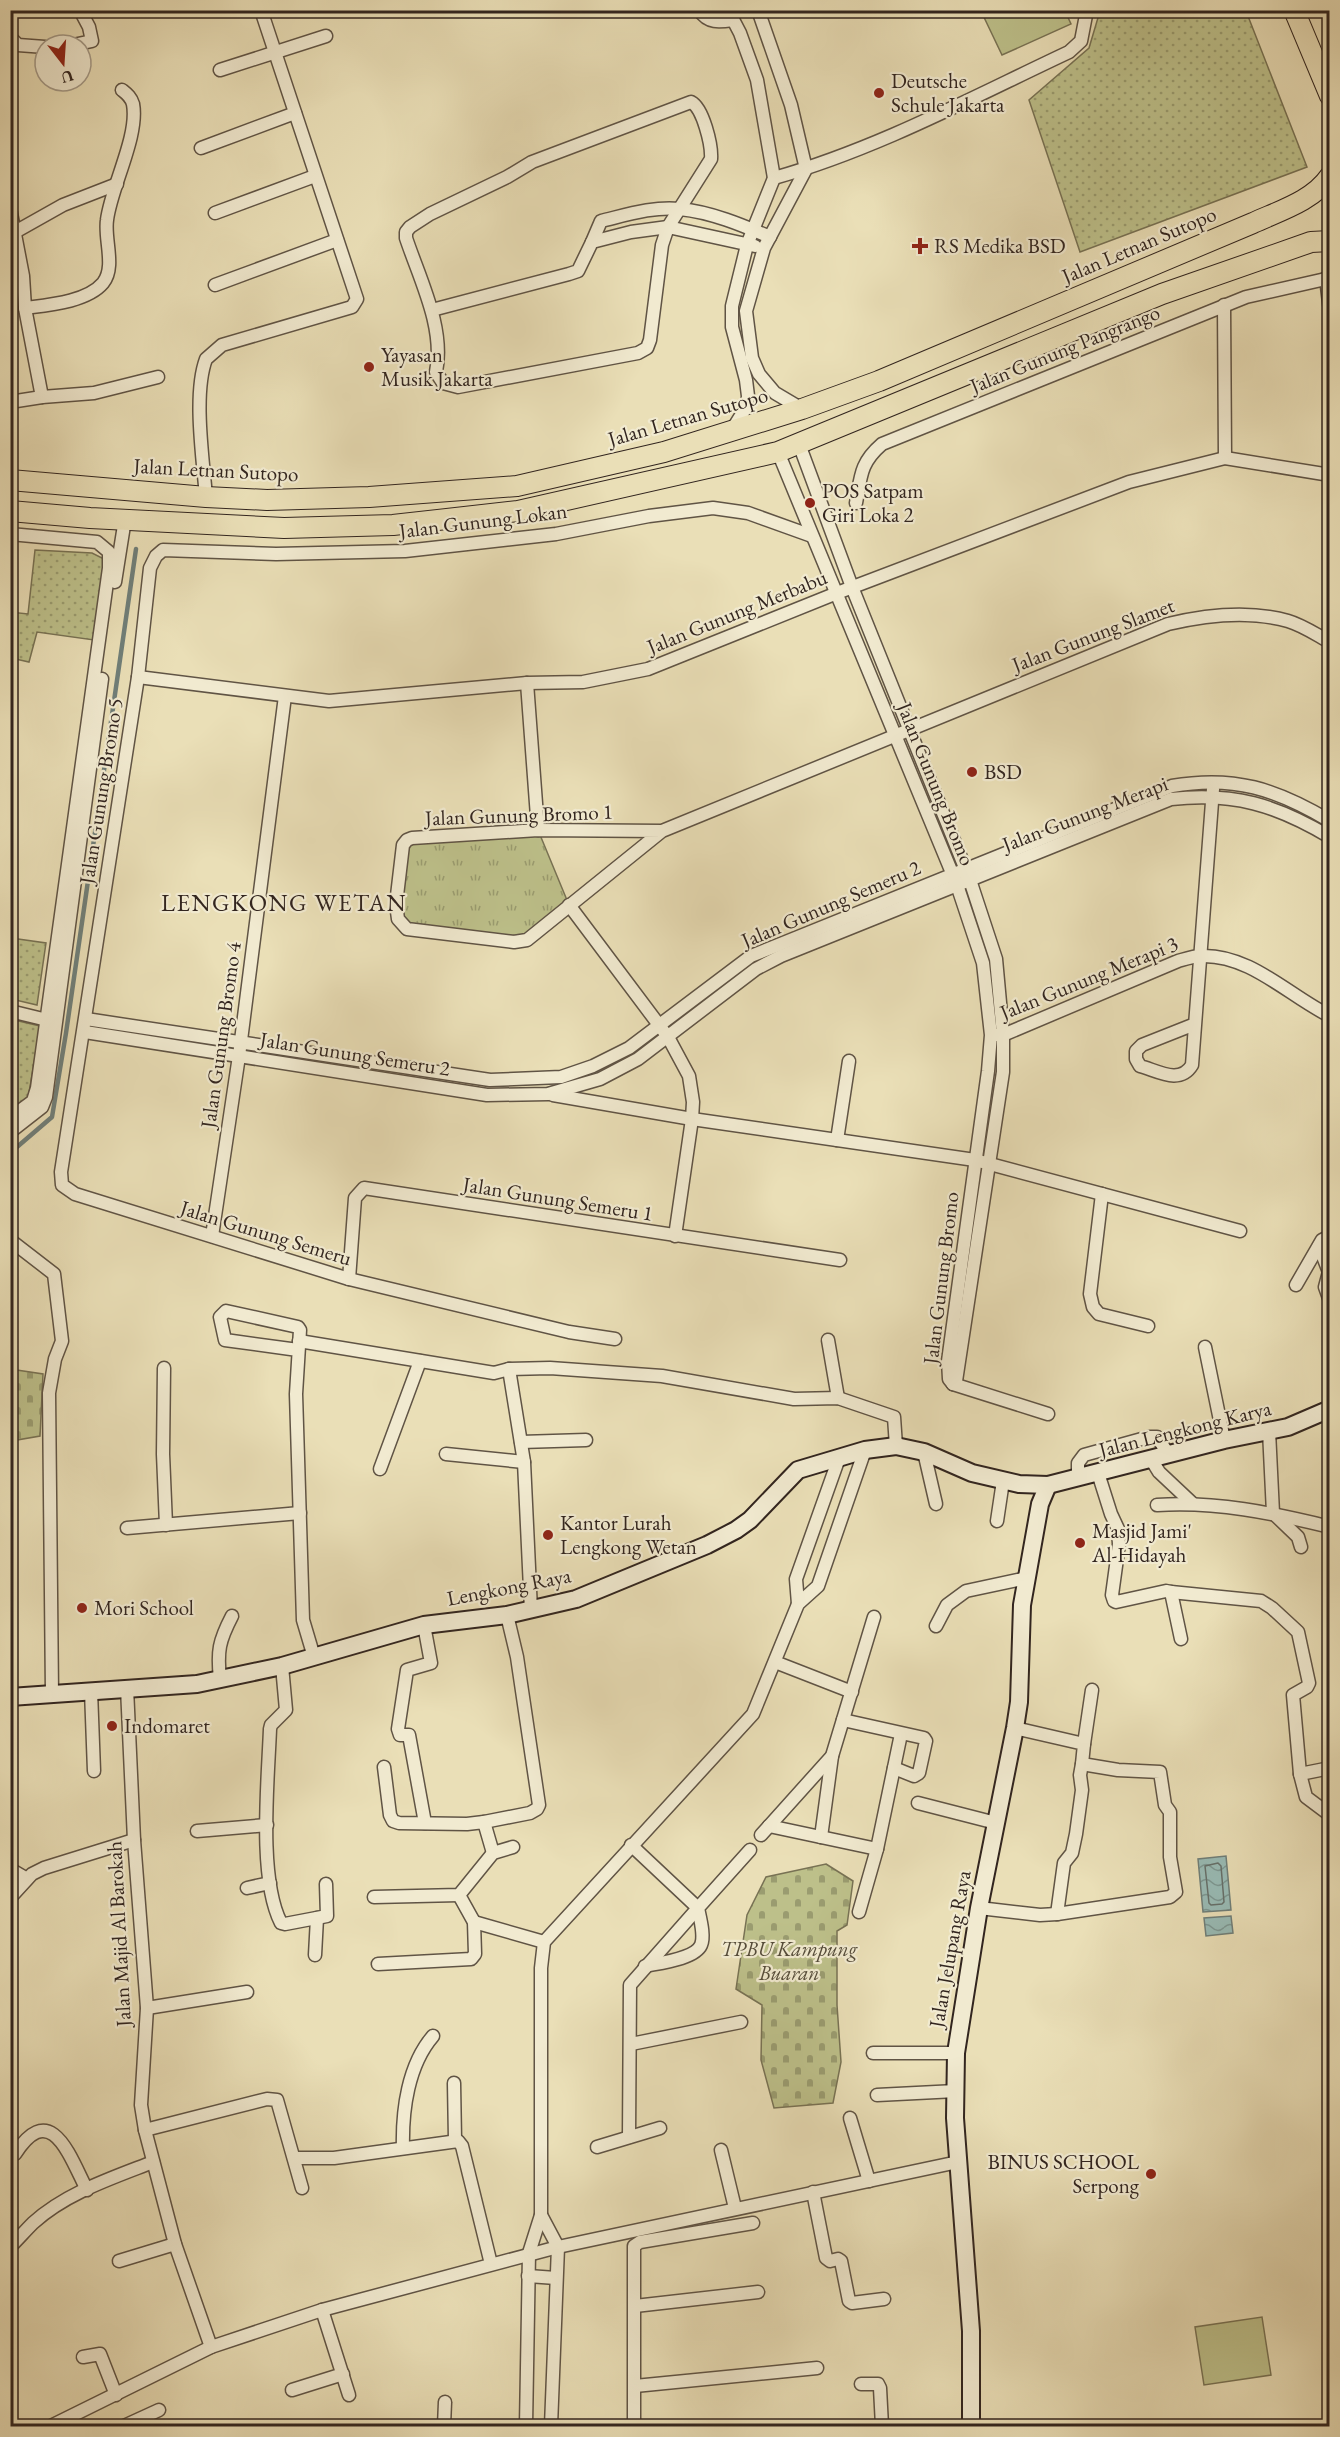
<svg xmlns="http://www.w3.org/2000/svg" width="1340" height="2437" font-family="'EB Garamond',serif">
	<defs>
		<pattern id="grass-dots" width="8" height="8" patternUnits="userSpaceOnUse" patternTransform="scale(1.5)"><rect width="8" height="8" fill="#bdc08a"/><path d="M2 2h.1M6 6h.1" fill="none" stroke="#9a9c70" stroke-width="1.8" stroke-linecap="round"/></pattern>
		<pattern id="cemetery-stones" width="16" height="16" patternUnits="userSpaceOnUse" patternTransform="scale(1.5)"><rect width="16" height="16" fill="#bdc08a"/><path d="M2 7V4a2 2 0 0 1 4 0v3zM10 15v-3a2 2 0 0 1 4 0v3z" fill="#9a9c70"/></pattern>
		<pattern id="park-tufts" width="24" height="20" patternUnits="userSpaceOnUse" patternTransform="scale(1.5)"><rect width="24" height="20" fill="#bdc08a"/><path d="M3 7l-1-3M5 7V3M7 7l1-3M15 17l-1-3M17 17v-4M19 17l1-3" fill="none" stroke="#9a9c70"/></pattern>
		<pattern id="water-waves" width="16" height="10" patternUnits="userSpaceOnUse" patternTransform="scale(1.5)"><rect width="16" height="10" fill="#99bbb5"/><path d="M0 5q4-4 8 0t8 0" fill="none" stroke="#7d9893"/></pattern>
	</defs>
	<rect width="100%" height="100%" fill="#eadfb7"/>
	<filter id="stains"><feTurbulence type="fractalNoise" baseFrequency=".00333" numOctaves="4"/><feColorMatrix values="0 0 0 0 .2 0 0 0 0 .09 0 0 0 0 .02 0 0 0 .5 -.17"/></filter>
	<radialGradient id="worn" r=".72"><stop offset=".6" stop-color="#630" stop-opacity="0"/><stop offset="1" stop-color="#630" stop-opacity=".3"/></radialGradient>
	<g fill="url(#grass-dots)" stroke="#787254" stroke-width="1.5">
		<path d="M1100 11H1246L1307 167 1080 252 1029 100 1089 48Z"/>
		<path d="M35 550 92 553 104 559 94 640 37 632 29 662 11 658 10 612 28 614Z"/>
		<path d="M11 938 46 943 37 1005 11 999Z"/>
		<path d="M10 1019 40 1026 28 1099 11 1108Z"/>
	</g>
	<g fill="url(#cemetery-stones)" stroke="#787254" stroke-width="1.5">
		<path d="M10 1369 43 1374 40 1436 11 1441Z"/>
		<path d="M826 1864 853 1881 847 1925 837 1931V2005L841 2062 833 2103 774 2108 761 2060 762 2005 736 1989 747 1915 766 1877Z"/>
	</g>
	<path fill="url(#park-tufts)" stroke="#787254" stroke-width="1.5" d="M538 830 569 905 527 940 407 929 398 919 407 840Z"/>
	<g fill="#bdc08a" stroke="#787254" stroke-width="1.5">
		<path d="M981 11H1065L1071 24 1002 55Z"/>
		<path d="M1262 2317 1271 2375 1204 2385 1195 2327Z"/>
	</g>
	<g fill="url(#water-waves)" stroke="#707f79" stroke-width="1.5">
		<path d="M1226 1856 1231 1910 1203 1912 1198 1859Z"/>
		<path d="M1231 1916 1233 1933 1206 1936 1204 1918Z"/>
	</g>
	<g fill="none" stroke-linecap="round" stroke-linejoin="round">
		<path stroke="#66706a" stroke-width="1.5" d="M1218 1863 1221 1866 1224 1902 1222 1904 1211 1905 1209 1903 1205 1866Z"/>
		<path stroke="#707f79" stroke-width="4.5" d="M10 1153 52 1117 66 1033 136 549"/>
		<defs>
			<g id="street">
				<path d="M699 10C708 24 720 22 733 20"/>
				<path d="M728 10 740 33 757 80 774 178 747 245 732 306V327L746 380 748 396 747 406 732 430"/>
				<path d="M758 10 791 105 806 169 764 248 746 311 752 358 759 374 775 393 802 409"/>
				<path d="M10 37 18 45 45 47"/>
				<path d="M73 45 92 41 89 27 80 10"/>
				<path d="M220 70 326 36"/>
				<path d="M691 102C703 108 712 145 711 159L668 227 662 245 650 340 647 348 638 353 458 387 443 383 436 372C445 328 420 280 406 238V232L410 227 430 214 507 177 532 162Z"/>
				<path d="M201 148 295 113"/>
				<path d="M774 178C877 149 973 97 1069 52L1081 41 1087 10"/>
				<path d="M10 208 23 276 25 308 42 397 10 402"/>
				<path d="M215 213 315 176"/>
				<path d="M15 232 63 205 117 184"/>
				<path d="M592 242 601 221C626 215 654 206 680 209 711 212 742 225 770 237"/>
				<path d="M1326 278 1330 311"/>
				<path d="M215 285 337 240"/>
				<path d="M1224 305 1225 458"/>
				<path d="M25 308C48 305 87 302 103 283 116 267 104 239 107 220 111 187 139 136 133 104 131 97 127 94 122 90"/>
				<path d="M432 310 569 274 578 271 592 242 631 232 668 227 755 246"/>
				<path d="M42 397 94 393 158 377"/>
				<path d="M799 444 852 587 970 880 996 959 1003 1035V1072L956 1381 953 1384"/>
				<path d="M778 452 957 885 983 963 991 1035 988 1071 948 1361 949 1379 953 1384"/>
				<path d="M206 497C203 459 193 394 206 359L222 345 352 307 357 299 261 10"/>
				<path d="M856 503C861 476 860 463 882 444L1246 297 1330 278"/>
				<path d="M10 534 97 542 109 552V568L37 1088 33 1101 10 1118"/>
				<path d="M115 582 125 519"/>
				<path d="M138 677 329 701 527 683 583 682 648 669 837 593 1129 482 1225 458 1330 475"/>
				<path d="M527 683 538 830"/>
				<path d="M662 831 538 830 412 838 407 840 403 845 396 904 398 919 407 929 514 942 527 940 662 831 1168 624C1206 615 1249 610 1288 621 1302 625 1317 635 1330 642"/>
				<path d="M569 905 668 1037 689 1076 693 1102 692 1119 675 1236"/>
				<path d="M10 1011 47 1020"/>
				<path d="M86 1019 490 1080 561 1077 593 1066 629 1048 751 956 1172 786C1234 775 1276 789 1330 821"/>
				<path d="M1195 1024 1142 1045 1136 1051V1059L1140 1066C1158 1071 1180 1085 1192 1065L1213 789"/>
				<path d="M85 1032 487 1095 548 1094 600 1079 638 1059 756 969 781 956 1171 799C1234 792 1276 805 1330 837"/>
				<path d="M995 1035H1003L1178 961C1185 959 1194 956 1201 956 1250 954 1289 996 1330 1016"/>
				<path d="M553 1095 692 1119 975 1160 1240 1231"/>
				<path d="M10 1132 42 1107 46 1097 102 679"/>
				<path d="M837 1140 849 1061"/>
				<path d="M1102 1194 1090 1294 1093 1307 1099 1314 1148 1326"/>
				<path d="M212 1236 239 1056 285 696"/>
				<path d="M10 1240 54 1274 62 1341 55 1359 49 1393 52 1694"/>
				<path d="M1319 1246 1329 1272 1325 1287 1330 1301"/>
				<path d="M349 1279 355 1198 364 1188 840 1260"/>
				<path d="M1296 1285 1322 1240 1330 1236"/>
				<path d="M615 1339 569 1332 349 1279 75 1194 62 1185 61 1172 138 677 150 568 156 556 163 550 276 554 405 551 556 534 649 516 713 508 748 513 812 536"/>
				<path d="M828 1340 838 1398"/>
				<path d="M299 1341 494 1373 509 1369 550 1368 662 1376 794 1399 838 1398 894 1417 896 1446"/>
				<path d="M1205 1347 1224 1440"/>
				<path d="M298 1350 225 1340 220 1317 226 1311 298 1327 300 1330 296 1394 303 1620 314 1657"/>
				<path d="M164 1368 163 1454 166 1525"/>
				<path d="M509 1369 524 1462 531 1610"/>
				<path d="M953 1384 1048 1414"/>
				<path d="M1269 1431 1273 1513 1298 1537 1301 1547"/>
				<path d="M521 1442 586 1440"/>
				<path d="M924 1452 936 1504"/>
				<path d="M446 1454 524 1462"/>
				<path d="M1151 1459 1159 1472 1192 1503"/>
				<path d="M380 1469 420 1361"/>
				<path d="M1098 1473 1111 1514 1118 1529 1119 1544 1112 1595 1114 1601 1116 1602 1166 1591 1171 1592 1181 1639"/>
				<path d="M1078 1477V1463L1084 1455 1149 1437H1157L1169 1455"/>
				<path d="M1157 1505C1215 1501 1273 1513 1330 1527"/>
				<path d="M997 1521 1003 1481"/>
				<path d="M127 1528 300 1513"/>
				<path d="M1171 1592 1261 1601 1272 1608 1298 1632 1309 1683 1307 1687 1293 1695 1300 1774 1330 1768"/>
				<path d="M798 1604 796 1579 839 1458"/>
				<path d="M424 1625 431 1663 407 1670 398 1729 400 1735H409L425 1823"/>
				<path d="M936 1626 947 1605 966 1591 1027 1578"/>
				<path d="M775 1662 852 1692"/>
				<path d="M282 1666 286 1710 271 1725 270 1729C268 1781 258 1878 281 1923L285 1924 327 1916 326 1884"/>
				<path d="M220 1679C217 1651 219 1641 232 1616"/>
				<path d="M127 1688 134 1840 147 2008 141 2105 145 2130 175 2244 211 2347"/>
				<path d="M91 1691 94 1771"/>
				<path d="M843 1720 924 1738 926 1741 919 1773 914 1776 894 1768"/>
				<path d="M1084 1744 1092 1690"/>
				<path d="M384 1767 390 1815 393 1821 399 1823 467 1824 484 1822 493 1853"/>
				<path d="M1300 1774 1306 1797 1330 1815"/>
				<path d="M918 1803 996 1823"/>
				<path d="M484 1822 530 1813 537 1809 539 1805 517 1657 507 1615"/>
				<path d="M769 1826 877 1849"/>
				<path d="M197 1831 267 1825"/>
				<path d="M761 1835 832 1756 874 1617"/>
				<path d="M821 1837 832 1756"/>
				<path d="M10 1869 27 1879"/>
				<path d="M247 1888 270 1883"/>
				<path d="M374 1897 459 1895 493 1853 513 1847"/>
				<path d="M10 1898 32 1874 44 1868 134 1840"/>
				<path d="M979 1908 1040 1915 1057 1914 1170 1897 1176 1892 1170 1857V1812L1165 1805 1160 1772 1118 1770 1082 1764 1084 1744 1015 1728"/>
				<path d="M859 1912 877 1849 901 1734"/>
				<path d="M1057 1914 1064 1863 1072 1853 1076 1834 1082 1790 1080 1775 1082 1764"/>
				<path d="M474 1922 544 1942"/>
				<path d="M315 1955 317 1918"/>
				<path d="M378 1964 471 1959 475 1954 474 1922 459 1895"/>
				<path d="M645 1966C659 1963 695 1959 701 1945 705 1936 700 1918 698 1908L750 1850"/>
				<path d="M147 2008 247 1992"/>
				<path d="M631 2044 741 2022"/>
				<path d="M873 2053H956"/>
				<path d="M454 2083 455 2140"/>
				<path d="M877 2095 956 2091"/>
				<path d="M850 2118 869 2181"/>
				<path d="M145 2130 267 2099 277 2100 302 2188"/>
				<path d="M629 2137 630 1985 698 1908 631 1845"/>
				<path d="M597 2147 660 2128"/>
				<path d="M403 2148C402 2110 408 2065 433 2036"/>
				<path d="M721 2150 735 2208"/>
				<path d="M15 2154C51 2098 70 2157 87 2190"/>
				<path d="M294 2158H334L458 2141 462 2146 491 2264"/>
				<path d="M813 2192 826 2258 830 2261 838 2259 841 2261 849 2301 852 2303 884 2299"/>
				<path d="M541 2215 558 2247 551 2426"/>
				<path d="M10 2247C18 2239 25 2231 33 2223 66 2193 112 2178 153 2162"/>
				<path d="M119 2261 175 2244"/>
				<path d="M528 2276 556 2278"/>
				<path d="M635 2306 758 2292"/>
				<path d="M322 2310 349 2395"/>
				<path d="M83 2357 100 2354 116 2395"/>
				<path d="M861 2384H878L880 2388 882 2426"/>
				<path d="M635 2386 817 2368"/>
				<path d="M292 2390 343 2374"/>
				<path d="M51 2426 211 2347 322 2310 558 2247 958 2162"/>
				<path d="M124 2426 159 2410"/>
				<path d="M444 2426 445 2402"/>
				<path d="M526 2426 529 2253 541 2215V1968L544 1942 753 1714 798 1604 818 1586 865 1450"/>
				<path d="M634 2426V2246L640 2242 753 2223"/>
				<path d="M1327 2426H1330"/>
			</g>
			<g id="secondary">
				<path d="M10 1697 197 1684 282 1666 424 1625 507 1615 576 1599 707 1545 736 1530 750 1520 798 1470 865 1450 896 1446 924 1452 972 1473 1019 1484 1048 1485 1224 1440 1288 1427 1330 1409"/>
				<path d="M971 2426V2331L955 2118 956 2053 979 1908 1015 1728 1019 1702 1022 1605 1040 1504 1048 1485"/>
			</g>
			<g id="primary">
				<path d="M1294 10 1330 96"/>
				<path d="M10 480 206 497 267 500 369 497 517 486 664 452 802 409 879 381 1253 223C1279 211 1313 201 1330 176"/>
				<path d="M10 511 90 518 284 528 393 525 518 511 778 452 1162 294 1311 242 1330 241"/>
			</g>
		</defs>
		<use href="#street" stroke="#605445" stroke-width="15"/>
		<use href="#secondary" stroke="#32251f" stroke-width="20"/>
		<use href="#primary" stroke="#32251f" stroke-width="22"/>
		<use href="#street" stroke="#f1ead0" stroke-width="12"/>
		<use href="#secondary" stroke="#f1ead0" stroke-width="16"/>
		<use href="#primary" stroke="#eadfb7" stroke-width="20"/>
	</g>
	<g fill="#8f2418" stroke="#f1ead0" stroke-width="2">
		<circle cx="879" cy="93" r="6"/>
		<path d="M917 237h6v6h6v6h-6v6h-6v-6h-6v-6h6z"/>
		<circle cx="369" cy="367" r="6"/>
		<circle cx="810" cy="503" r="6"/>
		<circle cx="972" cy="772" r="6"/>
		<circle cx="548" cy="1535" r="6"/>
		<circle cx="1080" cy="1543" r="6"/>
		<circle cx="82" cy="1608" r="6"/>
		<circle cx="112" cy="1726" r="6"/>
		<circle cx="1151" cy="2174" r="6"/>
	</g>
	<g text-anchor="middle" stroke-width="4.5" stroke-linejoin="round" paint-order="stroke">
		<g font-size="21" fill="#32251f" stroke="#f1ead0" text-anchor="start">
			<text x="891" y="88">Deutsche<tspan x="891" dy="24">Schule Jakarta</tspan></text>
			<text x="934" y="253">RS Medika BSD</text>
			<text x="381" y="362">Yayasan<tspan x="381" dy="24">Musik Jakarta</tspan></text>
			<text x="822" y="498">POS Satpam<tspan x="822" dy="24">Giri Loka 2</tspan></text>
			<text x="984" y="779">BSD</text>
			<text x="560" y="1530">Kantor Lurah<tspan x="560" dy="24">Lengkong Wetan</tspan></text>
			<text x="1092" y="1538">Masjid Jami'<tspan x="1092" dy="24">Al-Hidayah</tspan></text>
			<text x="94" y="1615">Mori School</text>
			<text x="124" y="1733">Indomaret</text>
			<text x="1139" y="2169" text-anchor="end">BINUS SCHOOL<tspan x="1139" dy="24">Serpong</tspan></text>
		</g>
		<g font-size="21" fill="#32251f" stroke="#f1ead0">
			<text transform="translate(1139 245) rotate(-23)" y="7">Jalan Letnan Sutopo</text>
			<text transform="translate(1065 349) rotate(-22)" y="7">Jalan Gunung Pangrango</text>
			<text transform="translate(688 417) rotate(-16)" y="7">Jalan Letnan Sutopo</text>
			<text transform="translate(216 470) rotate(3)" y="7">Jalan Letnan Sutopo</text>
			<text transform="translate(483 521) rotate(-7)" y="7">Jalan Gunung Lokan</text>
			<text transform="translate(737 612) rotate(-22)" y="7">Jalan Gunung Merbabu</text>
			<text transform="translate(1093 635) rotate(-21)" y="7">Jalan Gunung Slamet</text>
			<text transform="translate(936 784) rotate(68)" y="7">Jalan Gunung Bromo</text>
			<text transform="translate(101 791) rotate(-81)" y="7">Jalan Gunung Bromo 5</text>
			<text transform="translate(1085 814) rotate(-21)" y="7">Jalan Gunung Merapi</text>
			<text transform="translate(519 815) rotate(-2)" y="7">Jalan Gunung Bromo 1</text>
			<text transform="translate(831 904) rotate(-23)" y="7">Jalan Gunung Semeru 2</text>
			<text transform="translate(1089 978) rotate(-22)" y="7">Jalan Gunung Merapi 3</text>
			<text transform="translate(221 1035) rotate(-82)" y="7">Jalan Gunung Bromo 4</text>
			<text transform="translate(355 1054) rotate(9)" y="7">Jalan Gunung Semeru 2</text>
			<text transform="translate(558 1199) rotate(9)" y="7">Jalan Gunung Semeru 1</text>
			<text transform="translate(266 1233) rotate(17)" y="7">Jalan Gunung Semeru</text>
			<text transform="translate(941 1278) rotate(-83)" y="7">Jalan Gunung Bromo</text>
			<text transform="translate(1185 1429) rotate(-14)" y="7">Jalan Lengkong Karya</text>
			<text transform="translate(509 1587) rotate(-11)" y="7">Lengkong Raya</text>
			<text transform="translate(119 1934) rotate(-93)" y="7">Jalan Majid Al Barokah</text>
			<text transform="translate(950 1949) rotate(-80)" y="7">Jalan Jelupang Raya</text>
		</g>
		<g font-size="21" font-style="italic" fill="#554c3a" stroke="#f1ead0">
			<text x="789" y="1956">TPBU Kampung<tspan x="789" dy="24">Buaran</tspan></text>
		</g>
		<g font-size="24" letter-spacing="1.5" fill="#32251f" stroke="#f1ead0">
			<text x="284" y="911">LENGKONG WETAN</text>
		</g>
	</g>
	<rect width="1340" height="2437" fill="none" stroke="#eadfb7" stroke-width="36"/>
	<rect x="12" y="12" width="1316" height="2413" fill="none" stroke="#32251f" stroke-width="3"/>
	<rect x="18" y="18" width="1304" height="2401" fill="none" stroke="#32251f" stroke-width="1.5"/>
	<g transform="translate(63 63) rotate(163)"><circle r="28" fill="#f1ead0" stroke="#a59b89" stroke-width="1.5"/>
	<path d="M0-4.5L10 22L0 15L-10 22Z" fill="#8f2418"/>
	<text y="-9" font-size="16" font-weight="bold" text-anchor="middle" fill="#32251f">U</text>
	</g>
	<rect width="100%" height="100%" filter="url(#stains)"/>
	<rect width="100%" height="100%" fill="url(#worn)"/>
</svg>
